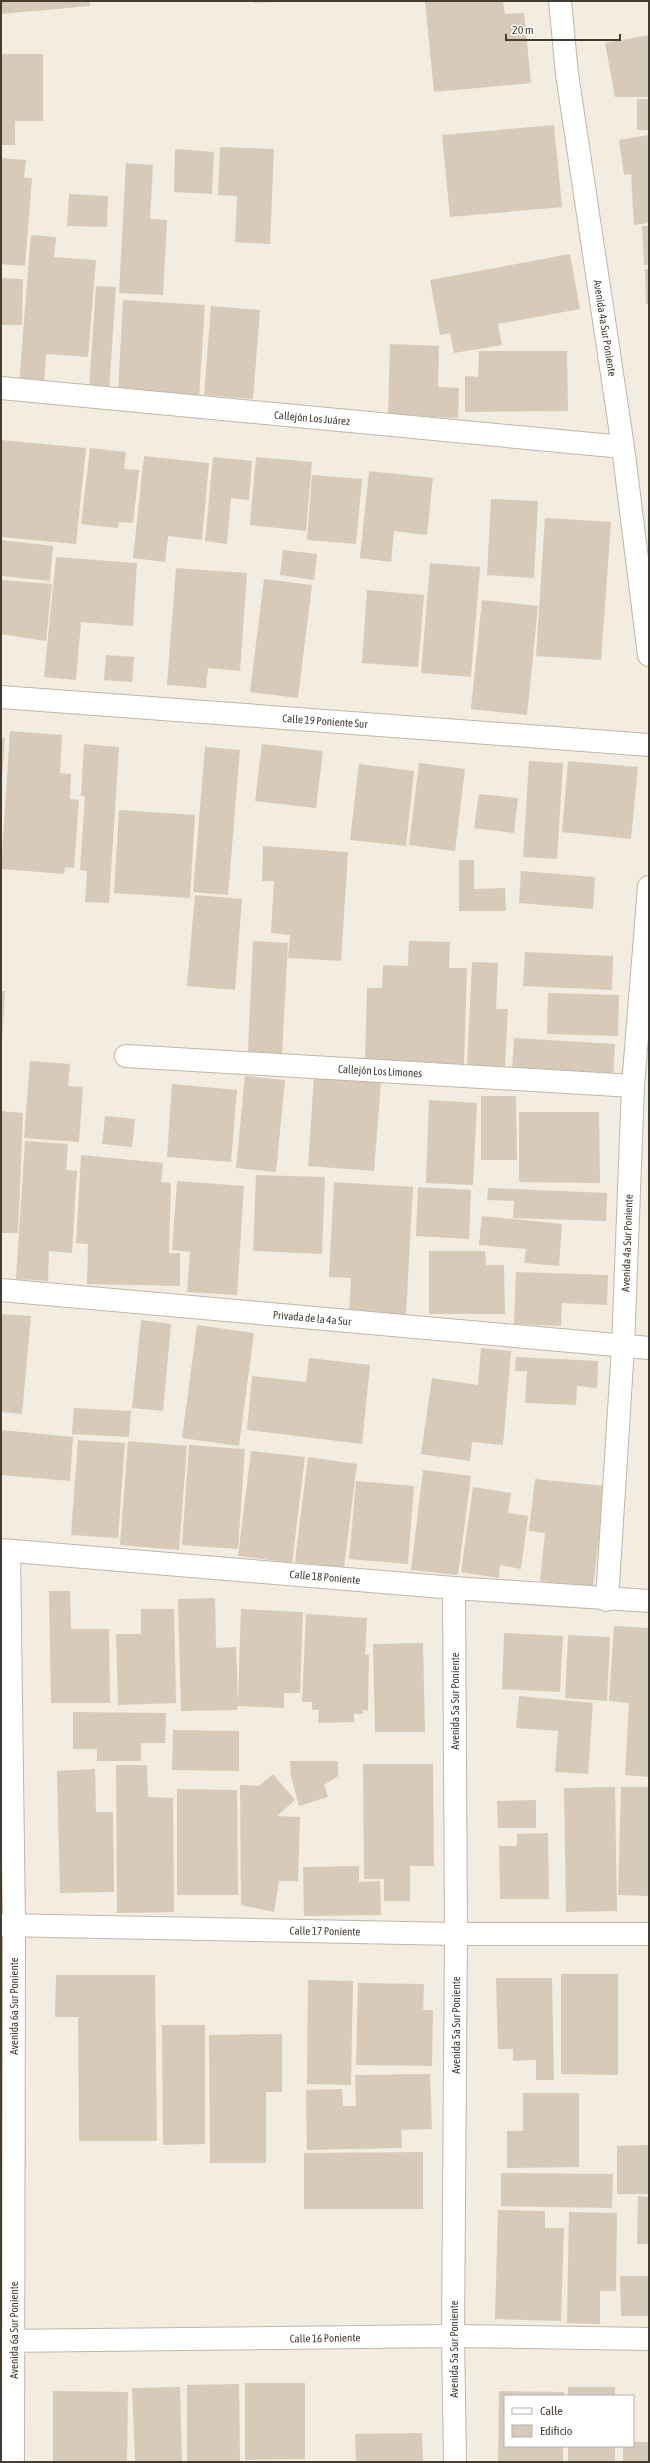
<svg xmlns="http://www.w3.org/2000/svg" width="650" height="2463" font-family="'Asap Condensed',sans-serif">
	<rect width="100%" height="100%" fill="#f2ece1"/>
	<g fill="#d8cab8">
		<path d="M1 1H90V6L1 14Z"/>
		<path d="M254 1H279V2L254 3Z"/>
		<path d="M425 1H503L505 14 524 13 531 83 434 92Z"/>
		<path d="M649 35V97H615L605 43Z"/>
		<path d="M1 54H43V121H15V145H1Z"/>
		<rect x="637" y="99" width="12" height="31"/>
		<path d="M554 125 562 207 450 217 442 135Z"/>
		<path d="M649 135V223L634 225 631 174 624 175 619 140Z"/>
		<path d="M220 147 274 149 270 244 235 242 237 196 218 195Z"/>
		<path d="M175 149 214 152 212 194 174 192Z"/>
		<path d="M1 158 26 160 24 178H32L25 266 1 264Z"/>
		<path d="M126 163 153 165 150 219 167 220 163 295 119 293Z"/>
		<path d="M69 194 108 196 107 227 67 226Z"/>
		<path d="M642 226H649V265H644Z"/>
		<path d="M31 235 56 237 54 257 96 260 88 357 46 354 44 385 19 383Z"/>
		<path d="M570 254 580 309 498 324 502 345 454 353 450 333 440 335 430 280Z"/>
		<path d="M645 269H649V304H646Z"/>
		<path d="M1 278 23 279 22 325H1Z"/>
		<path d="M96 286 116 287 109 391 89 390Z"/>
		<path d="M123 300 205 305 199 397 118 392Z"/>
		<path d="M211 306 260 310 253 399 204 395Z"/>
		<path d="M390 344 439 346 438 387 459 388 458 418 388 415Z"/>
		<path d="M479 351H567L568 411 465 412V376L478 377Z"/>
		<path d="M1 440 86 448 76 544 1 537Z"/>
		<path d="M90 448 126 452 124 469 139 470 133 523 119 522 118 528 81 524Z"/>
		<path d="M144 456 209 463 202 540 168 536 165 562 133 558Z"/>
		<path d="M213 457 252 461 249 500 231 498 227 544 205 541Z"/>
		<path d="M256 457 312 462 306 531 250 525Z"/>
		<path d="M369 471 433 478 427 535 394 531 391 562 360 558Z"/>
		<path d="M312 475 362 479 356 544 307 540Z"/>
		<path d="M491 499 538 501 534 578 487 575Z"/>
		<path d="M545 518 611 522 601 660 536 656Z"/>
		<path d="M1 540 53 546 50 581 1 576Z"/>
		<path d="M283 550 317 554 314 580 280 575Z"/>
		<path d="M56 557 137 563 133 626 81 622 76 680 44 677Z"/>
		<path d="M430 563 480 567 471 677 421 673Z"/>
		<path d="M176 568 247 573 240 671 208 668 206 688 167 685Z"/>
		<path d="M264 579 312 585 298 698 250 692Z"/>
		<path d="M1 580 52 584 46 641 1 634Z"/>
		<path d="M367 590 424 595 418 667 362 663Z"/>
		<path d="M482 600 538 606 527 715 471 709Z"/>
		<path d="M106 655 134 657 132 682 104 680Z"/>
		<path d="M10 731 62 735 60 773 71 774 70 799 79 800 74 868 65 867 64 874 1 869Z"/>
		<path d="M1 738H5L2 776H1Z"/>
		<path d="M84 744 119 747 109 903 85 902 87 871 80 870 85 796H81Z"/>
		<path d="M262 744 323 751 316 808 255 801Z"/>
		<path d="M205 747 240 750 228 895 193 892Z"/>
		<path d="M529 761 563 763 557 859 523 857Z"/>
		<path d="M568 761 638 767 631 839 562 832Z"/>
		<path d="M419 763 465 769 455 851 409 845Z"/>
		<path d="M359 764 414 771 406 846 350 840Z"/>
		<path d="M479 794 518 798 514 833 474 828Z"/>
		<path d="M119 810 195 815 190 898 114 893Z"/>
		<path d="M263 846 348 852 341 961 288 958 290 935 271 933 274 881H262Z"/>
		<path d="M459 860H474V889L505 888 506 911H459Z"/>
		<path d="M521 871 595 877 593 909 519 903Z"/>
		<path d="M195 895 242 899 235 990 187 986Z"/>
		<path d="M253 941 288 943 282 1054 248 1052Z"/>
		<path d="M409 941 450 942 449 968H467L464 1064 365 1060 367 988H382L383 965 408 966Z"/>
		<path d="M525 952 613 956 612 990 523 986Z"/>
		<path d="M472 962 498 963 496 1009H508L505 1068 467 1066Z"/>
		<path d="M1 991H5L2 1040H1Z"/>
		<path d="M548 993 619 995 618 1036 547 1034Z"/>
		<path d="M514 1038 615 1044 613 1078 512 1072Z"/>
		<path d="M30 1061 70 1064 68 1086 83 1087 79 1142 24 1138Z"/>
		<path d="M245 1076 285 1080 276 1172 236 1168Z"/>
		<path d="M314 1077 381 1082 374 1171 308 1166Z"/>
		<path d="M172 1084 237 1090 231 1162 167 1157Z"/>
		<path d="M481 1096H516L517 1160H481Z"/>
		<path d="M429 1100 477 1103 473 1185 426 1183Z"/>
		<path d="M1 1111 23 1113 18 1233H1Z"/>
		<path d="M519 1112H599L600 1183 519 1182Z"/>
		<path d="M105 1116 135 1119 132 1147 102 1144Z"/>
		<path d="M25 1141 68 1144 66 1170 77 1171 72 1253 49 1251 48 1281 16 1279Z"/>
		<path d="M81 1155 163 1163 161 1182 171 1183 169 1253H180V1286L87 1284 88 1244 76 1243Z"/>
		<path d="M256 1175 325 1177 322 1254 253 1251Z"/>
		<path d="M177 1181 244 1186 237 1295 187 1292 190 1252 172 1250Z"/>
		<path d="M334 1182 413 1187 406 1315 349 1311 351 1278 329 1277Z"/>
		<path d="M418 1187 471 1190 469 1239 416 1236Z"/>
		<path d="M488 1188 607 1193 606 1221 513 1218 514 1201 487 1200Z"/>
		<path d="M482 1216 562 1224 559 1266 524 1263 526 1249 479 1245Z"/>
		<path d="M429 1251H485L486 1265H504L505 1314H429Z"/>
		<path d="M516 1272 608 1275 607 1305 562 1303 561 1326 514 1324Z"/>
		<path d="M1 1314 31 1316 22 1414 1 1412Z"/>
		<path d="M141 1320 171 1324 163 1411 132 1408Z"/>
		<path d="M197 1325 254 1333 239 1446 182 1438Z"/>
		<path d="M481 1348 511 1351 503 1445 472 1442 470 1461 421 1454 432 1378 478 1385Z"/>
		<path d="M516 1357 598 1361 597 1388 577 1386 576 1405 525 1403 527 1371H515Z"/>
		<path d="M309 1358 370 1365 362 1444 247 1430 252 1376 306 1382Z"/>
		<path d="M74 1408 131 1411 129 1437 72 1434Z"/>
		<path d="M1 1430 73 1437 70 1481 1 1475Z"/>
		<path d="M78 1440 125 1443 118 1538 71 1535Z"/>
		<path d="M128 1441 187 1446 179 1550 120 1545Z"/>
		<path d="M189 1445 245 1449 238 1549 182 1545Z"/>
		<path d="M251 1451 305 1457 292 1563 238 1556Z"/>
		<path d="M308 1457 357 1464 344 1568 295 1562Z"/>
		<path d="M423 1470 471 1476 458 1575 411 1570Z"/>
		<path d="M535 1479 605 1486 593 1587 540 1581 545 1533 529 1531Z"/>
		<path d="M356 1481 414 1486 408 1564 349 1559Z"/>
		<path d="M473 1487 511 1493 508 1513 528 1516 521 1569 500 1565 499 1578 461 1572Z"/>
		<path d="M49 1591H70L71 1629H109L110 1703H51Z"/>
		<path d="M215 1598 216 1648 236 1647 238 1702 241 1609 303 1612 300 1693H284V1708L238 1706 237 1710 181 1711 178 1599Z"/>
		<path d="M141 1609H174L176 1703 118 1705 116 1634H141Z"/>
		<path d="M306 1614 367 1618 365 1655 369 1654 368 1711 363 1710V1714H354V1722L318 1723 319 1710H312V1702H302Z"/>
		<path d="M614 1626 649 1628V1777L625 1775 629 1703 609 1701Z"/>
		<path d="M504 1633 563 1636 560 1692 502 1689Z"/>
		<path d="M568 1635 610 1637 607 1701 565 1698Z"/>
		<path d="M423 1643 425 1732H375L373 1644Z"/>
		<path d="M519 1696 593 1703 588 1774 555 1772 558 1731 516 1728Z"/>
		<path d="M73 1712 166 1713 165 1743H141V1761H97V1749H73Z"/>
		<path d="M173 1730 239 1731V1771L172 1770Z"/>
		<path d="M290 1761H338V1776L324 1785 328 1797 299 1806 291 1776Z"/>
		<path d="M363 1764H433L434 1866H410V1901H384V1879H364Z"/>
		<path d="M116 1765H147L148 1797 173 1798 174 1912 117 1913Z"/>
		<path d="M95 1769 96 1812H113L114 1892 60 1893 57 1771Z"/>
		<path d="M273 1774 295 1800 277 1816 300 1817 298 1881H279L274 1912 241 1905 240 1785 259 1786Z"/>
		<path d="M615 1787 617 1911 566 1912 564 1788Z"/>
		<path d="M621 1787H649V1896L618 1895Z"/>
		<path d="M177 1789 237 1790 238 1895H177Z"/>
		<path d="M536 1800V1828H498L497 1801Z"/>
		<path d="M548 1833 549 1899H500L499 1846H517V1834Z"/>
		<path d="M359 1866V1882L380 1881 381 1915 304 1916 303 1867Z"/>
		<path d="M561 1974H618V2075L561 2074Z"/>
		<path d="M56 1975H155L157 2141H79L78 2017H55Z"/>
		<path d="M496 1978H552L554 2080H536V2060L513 2061V2049H498Z"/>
		<path d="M308 1980 353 1981 351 2085 307 2084Z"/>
		<path d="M358 1983 424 1984 423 2010H433L432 2066 356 2065Z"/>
		<path d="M162 2025H205V2144L163 2145Z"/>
		<path d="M282 2034V2092H266V2163H210L209 2035Z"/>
		<path d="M430 2074 432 2129 401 2130 402 2148 307 2150 306 2090 342 2089 343 2106H356L355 2075Z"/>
		<path d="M523 2093H579V2167L507 2168V2131H523Z"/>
		<path d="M649 2145V2194H617V2146Z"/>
		<path d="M423 2152V2209H304V2153Z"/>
		<path d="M501 2173 613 2174 612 2208 501 2206Z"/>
		<path d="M638 2196 649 2197V2244H637Z"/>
		<path d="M498 2210 545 2211V2228H564L561 2321 495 2319Z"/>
		<path d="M569 2212 617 2213 616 2291H600V2324L567 2323Z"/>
		<path d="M620 2276H649V2316H621Z"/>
		<path d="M245 2383H305V2459L245 2460Z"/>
		<path d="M239 2384 240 2462H187V2385Z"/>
		<path d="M180 2387 182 2462H135L132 2388Z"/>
		<rect x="568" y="2387" width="47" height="9"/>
		<path d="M53 2391 128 2392 127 2462H53Z"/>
		<path d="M499 2391 564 2392V2396H505V2446H563V2462H498Z"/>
		<path d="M422 2433 423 2462H356L355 2434Z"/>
		<path d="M633 2442H649V2462H623V2446H633Z"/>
		<rect x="568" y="2446" width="47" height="16"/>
	</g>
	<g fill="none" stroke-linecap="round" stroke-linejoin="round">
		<defs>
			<g id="street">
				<path d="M560 1 567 74 623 447 649 655"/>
				<path d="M1 388 623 447"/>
				<path d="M1 697 649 745"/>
				<path d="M126 1056 633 1086"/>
				<path d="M1 1290 649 1348"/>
				<path d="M1 1550 454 1588 649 1601"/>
				<path d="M9 1551 14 1925 13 2462"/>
				<path d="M454 1588 456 1934 453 2336 455 2462"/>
				<path d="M607 1600 623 1347 633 1086 649 887"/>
				<path d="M1 1925 456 1934H649"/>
				<path d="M1 2341 453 2336 649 2339"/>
			</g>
		</defs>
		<use href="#street" stroke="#c1b7a6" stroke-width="24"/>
		<use href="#street" stroke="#fff" stroke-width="22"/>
	</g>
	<g text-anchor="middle" stroke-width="3.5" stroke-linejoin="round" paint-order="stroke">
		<g font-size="11" fill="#443c31" stroke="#fff">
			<text transform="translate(605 328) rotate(81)" y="4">Avenida 4a Sur Poniente</text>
			<text transform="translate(312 418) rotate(5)" y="4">Callejón Los Juárez</text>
			<text transform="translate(325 721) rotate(4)" y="4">Calle 19 Poniente Sur</text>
			<text transform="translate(380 1071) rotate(3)" y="4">Callejón Los Limones</text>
			<text transform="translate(627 1243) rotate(-88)" y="4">Avenida 4a Sur Poniente</text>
			<text transform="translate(312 1318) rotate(5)" y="4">Privada de la 4a Sur</text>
			<text transform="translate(325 1577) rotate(5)" y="4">Calle 18 Poniente</text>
			<text transform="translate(455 1701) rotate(-90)" y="4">Avenida 5a Sur Poniente</text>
			<text transform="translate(325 1931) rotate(1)" y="4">Calle 17 Poniente</text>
			<text transform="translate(14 2006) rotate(-90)" y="4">Avenida 6a Sur Poniente</text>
			<text transform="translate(456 2025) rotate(-90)" y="4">Avenida 5a Sur Poniente</text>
			<text transform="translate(14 2330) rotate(-90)" y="4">Avenida 6a Sur Poniente</text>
			<text transform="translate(325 2338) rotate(-1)" y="4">Calle 16 Poniente</text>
			<text transform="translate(454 2349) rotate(-90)" y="4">Avenida 5a Sur Poniente</text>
		</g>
	</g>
	<rect width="650" height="2463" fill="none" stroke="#443c31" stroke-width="4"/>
	<rect x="504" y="2395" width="130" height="52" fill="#ffffff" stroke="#b4b1ad"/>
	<rect x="512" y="2408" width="20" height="6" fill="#ffffff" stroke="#b4b1ad"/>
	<text x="540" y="2415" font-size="12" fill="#443c31">Calle</text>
	<rect x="512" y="2425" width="20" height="12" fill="#d8cab8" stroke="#b4b1ad"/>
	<text x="540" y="2435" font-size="12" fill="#443c31">Edificio</text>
	<path d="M506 34v6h114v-6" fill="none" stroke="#443c31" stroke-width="2"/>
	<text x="512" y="34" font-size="12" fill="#443c31" stroke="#ffffff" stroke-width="3" paint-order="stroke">20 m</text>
</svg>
